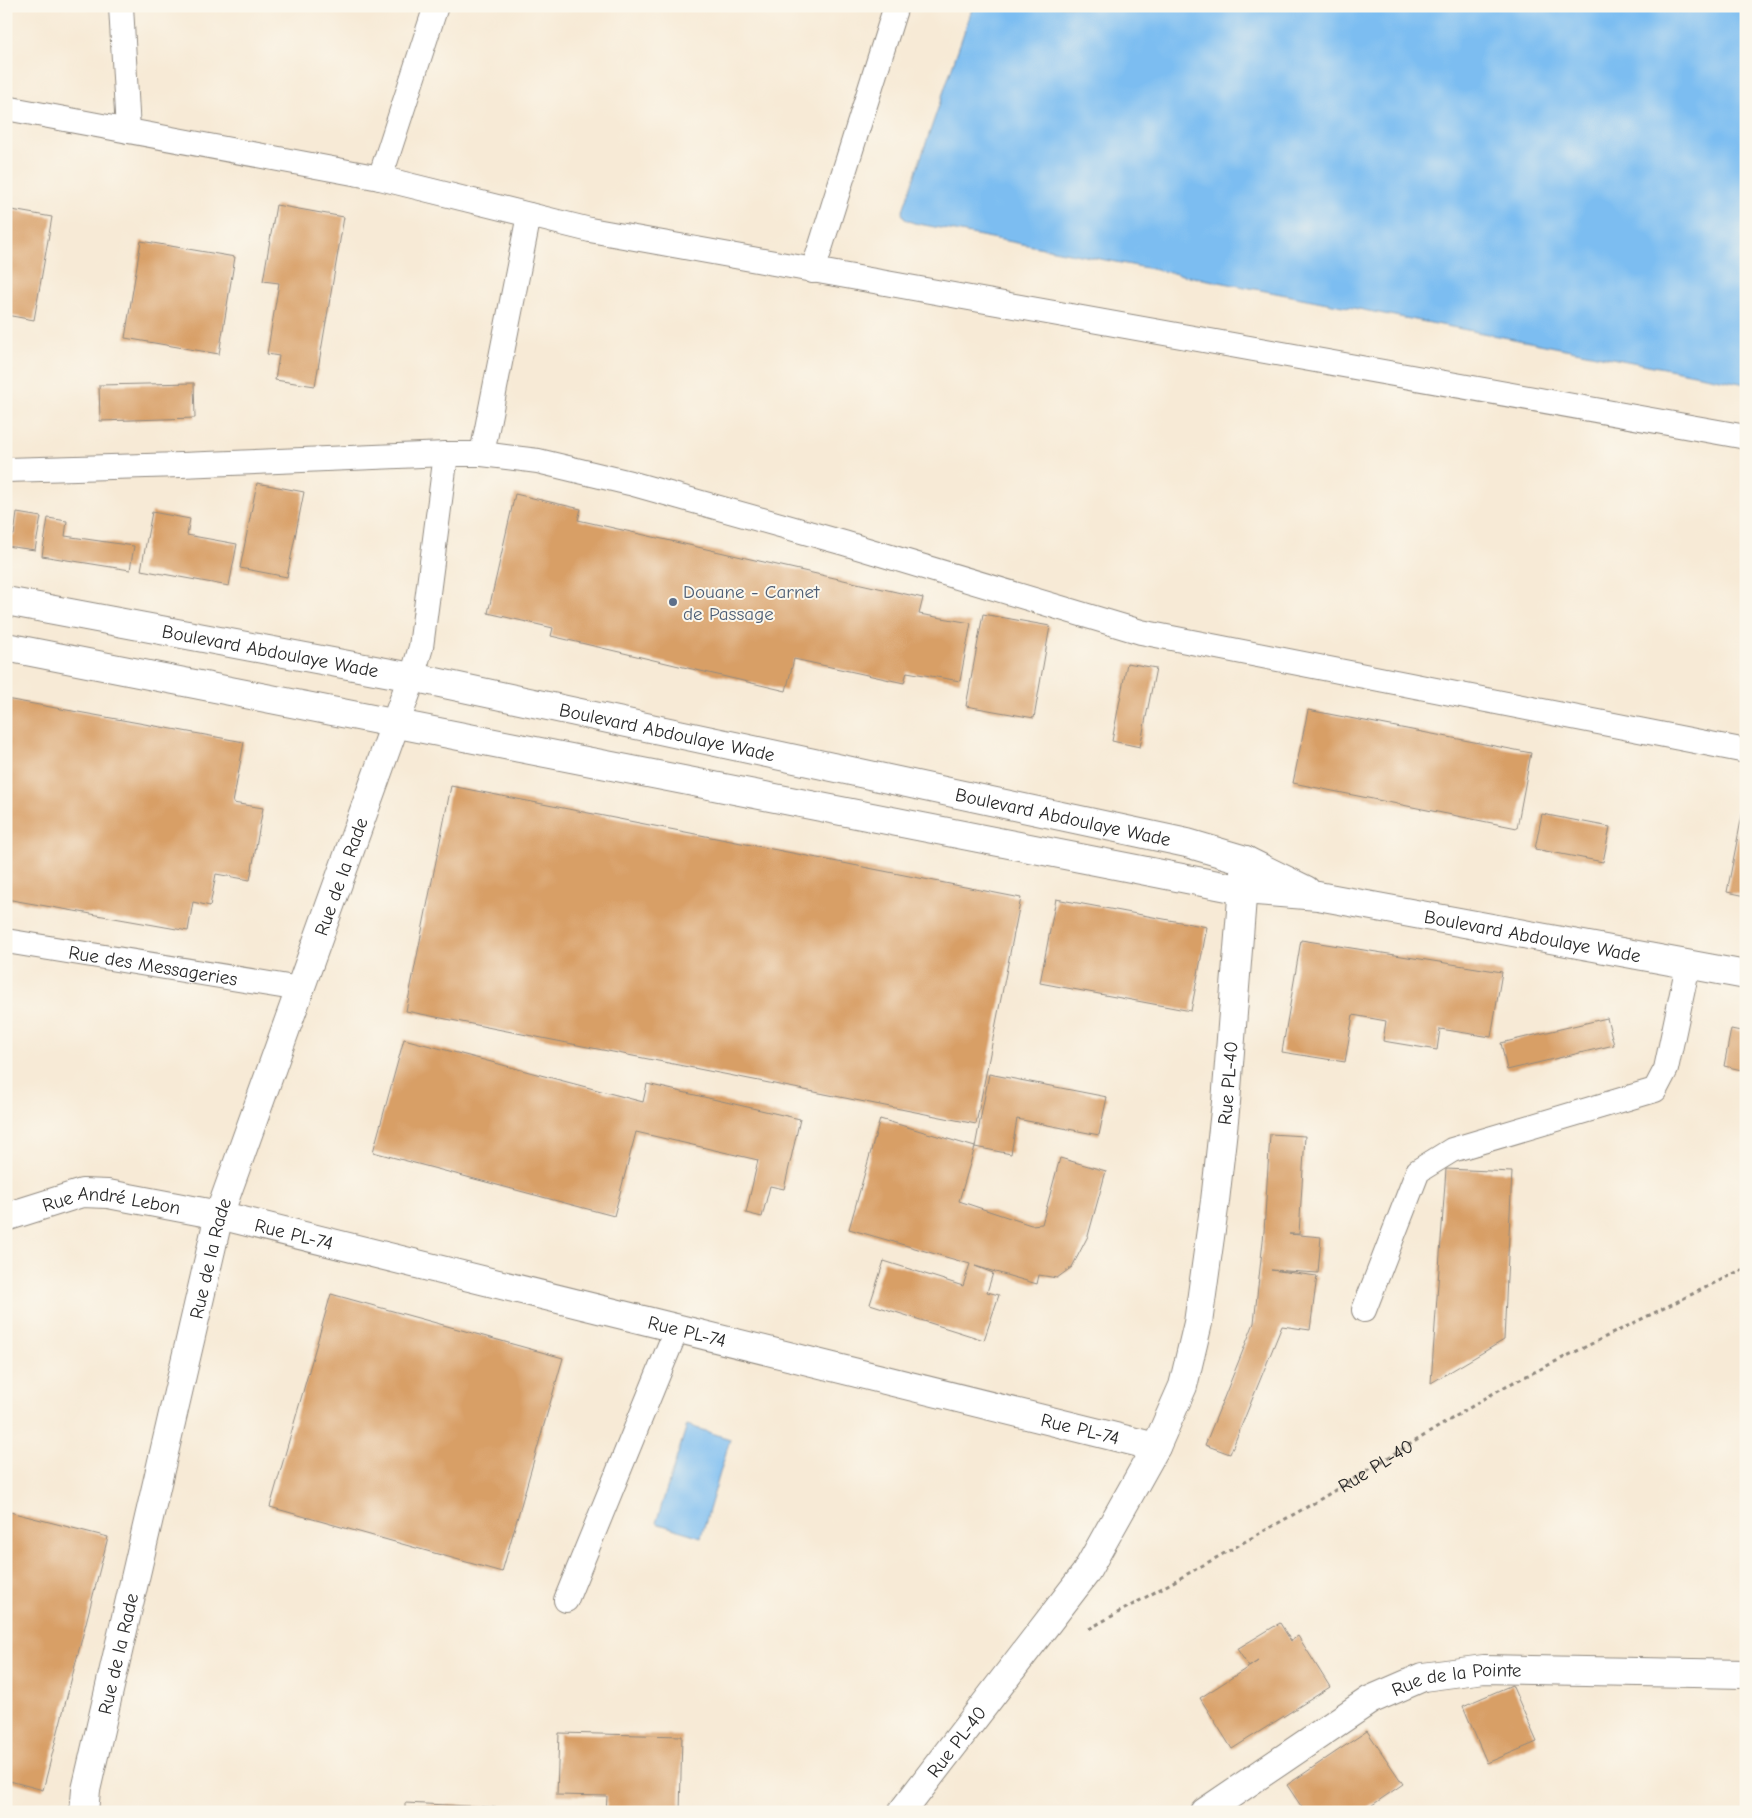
<svg xmlns="http://www.w3.org/2000/svg" width="1752" height="1818" font-family="'Comic Neue',sans-serif">
	<rect width="100%" height="100%" fill="#fbf7ec"/>
	<filter id="ink" filterUnits="userSpaceOnUse"><feTurbulence type="fractalNoise" baseFrequency=".02" numOctaves="2"/><feDisplacementMap in="SourceGraphic" scale="10" xChannelSelector="R" yChannelSelector="G"/><feConvolveMatrix kernelMatrix="1 2 1 2 8 2 1 2 1" color-interpolation-filters="sRGB"/></filter>
	<filter id="wash" filterUnits="userSpaceOnUse"><feTurbulence type="fractalNoise" baseFrequency=".0096" numOctaves="4" result="noise"/><feDisplacementMap in="SourceGraphic" scale="20" xChannelSelector="R" yChannelSelector="G"/><feGaussianBlur stdDeviation="1.12" result="paint"/><feColorMatrix in="noise" values="0 0 0 0 0 0 0 0 0 0 0 0 0 0 0 0 0 1.4 0 .05"/><feComposite in="paint" operator="in"/></filter>
	<g filter="url(#wash)">
		<rect width="100%" height="100%" fill="#f7ead6"/>
		<g fill="#7bbdf1" stroke="#53748e">
			<path d="M973 6H1746V384L914 223 905 219 902 213Z"/>
			<path d="M687 1425 730 1439 701 1537 656 1523Z"/>
		</g>
		<g id="blocks">
			<g fill="#d89f66">
				<path d="M276 205 344 217 315 386 275 380 279 356 267 354 279 283 263 281Z"/>
				<path d="M6 209 52 217 34 320 6 315Z"/>
				<path d="M141 241 235 257 219 354 125 338Z"/>
				<path d="M194 383 195 418 100 421 99 385Z"/>
				<path d="M257 483 304 492 287 577 240 568Z"/>
				<path d="M515 494 581 509 578 520 923 598 919 614 971 623 960 681 907 672 904 683 794 659 786 691 551 636 553 628 488 613Z"/>
				<path d="M152 512 190 519 187 535 237 544 229 586 141 570Z"/>
				<path d="M17 513 41 517 35 550 6 546V534L14 535Z"/>
				<path d="M48 518 67 521 65 536 134 546 130 570 42 556Z"/>
				<path d="M983 614 1050 626 1034 718 966 706Z"/>
				<path d="M1127 663 1156 668 1140 747 1112 741Z"/>
				<path d="M6 699 244 742 233 803 263 808 250 880 216 874 210 906 193 902 188 931 6 899Z"/>
				<path d="M1308 710 1531 753 1517 828 1293 783Z"/>
				<path d="M451 786 1021 898 976 1124 406 1011Z"/>
				<path d="M1745 800H1746V896L1727 892Z"/>
				<path d="M1542 814 1610 827 1603 862 1535 849Z"/>
				<path d="M1056 899 1207 927 1191 1011 1040 983Z"/>
				<path d="M1301 940 1502 972 1491 1037 1440 1029 1437 1050 1383 1041 1386 1021 1353 1015 1345 1062 1282 1052Z"/>
				<path d="M1607 1018 1614 1045 1507 1070 1501 1043Z"/>
				<path d="M1731 1029 1746 1032V1071L1724 1066Z"/>
				<path d="M404 1039 643 1102 647 1084 800 1119 784 1189 770 1186 762 1217 746 1213 758 1160 636 1132 614 1216 373 1152Z"/>
				<path d="M989 1074 1107 1097 1099 1135 1017 1119 1011 1154 975 1147Z"/>
				<path d="M880 1119 975 1147 959 1201 1031 1225 1042 1224 1060 1158 1106 1171 1088 1236 1072 1267 1057 1278 1039 1275 1037 1284 975 1266 993 1273 987 1292 999 1295 984 1340 870 1304 884 1261 963 1286 970 1264 849 1229Z"/>
				<path d="M1270 1134 1305 1136 1299 1234H1289L1321 1237 1318 1273 1271 1270 1317 1276 1310 1330 1282 1326 1230 1454 1205 1445 1254 1323 1264 1232Z"/>
				<path d="M1446 1169 1512 1172 1504 1340 1431 1383Z"/>
				<path d="M331 1294 563 1358 502 1572 270 1507Z"/>
				<path d="M6 1511 108 1537 43 1790 6 1780Z"/>
				<path d="M1280 1623 1291 1641 1298 1636 1330 1687 1232 1749 1200 1698 1258 1661 1249 1667 1237 1649Z"/>
				<path d="M1512 1685 1537 1742 1487 1763 1463 1706Z"/>
				<path d="M1367 1731 1403 1784 1362 1812H1305L1287 1785Z"/>
				<path d="M559 1733 682 1736 680 1812H606L607 1796 557 1795Z"/>
				<path d="M405 1803 549 1810V1812H405Z"/>
			</g>
		</g>
	</g>
	<g filter="url(#ink)">
		<use href="#blocks" fill-opacity="0" stroke="#918a80" stroke-width="1"/>
		<g fill="none" stroke-linecap="round" stroke-linejoin="round">
			<defs>
				<g id="service">
					<path d="M121 6 128 131"/>
					<path d="M6 108 380 178 436 6"/>
					<path d="M380 178 590 230 1746 437"/>
					<path d="M813 271 896 6"/>
					<path d="M482 454 529 215"/>
					<path d="M6 470 181 465 446 454H482L538 461 630 483 844 543 1141 632 1746 751"/>
					<path d="M412 677 421 647 446 454"/>
					<path id="s2" d="M6 941 300 989"/>
					<path d="M1364 1310 1418 1171 1452 1150 1655 1090 1666 1069 1688 965"/>
					<path d="M566 1600 677 1328"/>
				</g>
				<g id="minor">
					<path id="s3" d="M6 1217 82 1193 108 1194 219 1215 1156 1447"/>
					<path id="s4" d="M84 1812 86 1790 219 1215 412 677"/>
					<path id="s5" d="M902 1812 1085 1574 1156 1447 1183 1386 1198 1323 1215 1201 1226 1102 1245 860"/>
					<path id="s6" d="M1205 1812 1370 1700 1423 1677 1484 1669 1746 1674"/>
				</g>
				<g id="tertiary">
					<path id="s7" d="M6 601 412 677 1187 843 1245 860 1306 890"/>
					<path id="s8" d="M6 647 1243 890 1318 896 1746 975"/>
				</g>
			</defs>
			<use href="#service" stroke="#918a80" stroke-width="26"/>
			<use href="#minor" stroke="#918a80" stroke-width="30"/>
			<use href="#tertiary" stroke="#918a80" stroke-width="30"/>
			<path stroke="#918a80" stroke-width="3" stroke-dasharray="4 4" stroke-linecap="butt" id="s1" d="M1089 1629 1314 1503 1502 1388 1741 1270H1746"/>
			<use href="#service" stroke="#fff" stroke-width="24"/>
			<use href="#minor" stroke="#fff" stroke-width="28"/>
			<use href="#tertiary" stroke="#fff" stroke-width="28"/>
		</g>
	</g>
	<circle fill="#5c6f8a" stroke="#fbf7ec" stroke-width="2" cx="673" cy="602" r="5"/>
	<g text-anchor="middle" stroke-width="4" stroke-linejoin="round" paint-order="stroke">
		<g font-size="19" fill="#4e5e75" stroke="#fbf7ec" text-anchor="start">
			<text x="683" y="598">Douane - Carnet<tspan x="683" dy="22">de Passage</tspan></text>
		</g>
		<g font-size="19" fill="#2b2b2b" stroke="#fbf7ec">
			<text dy="7" stroke="none"><textPath href="#s7" startOffset="269">Boulevard Abdoulaye Wade</textPath></text>
			<text dy="7" stroke="none"><textPath href="#s7" startOffset="674">Boulevard Abdoulaye Wade</textPath></text>
			<text dy="7" stroke="none"><textPath href="#s7" startOffset="1079">Boulevard Abdoulaye Wade</textPath></text>
			<text dy="7" stroke="none"><textPath href="#s4" startOffset="972">Rue de la Rade</textPath></text>
			<text dy="7" stroke="none"><textPath href="#s8" startOffset="1554">Boulevard Abdoulaye Wade</textPath></text>
			<text dy="7" stroke="none"><textPath href="#s2" startOffset="149">Rue des Messageries</textPath></text>
			<text dy="7" stroke="none"><textPath href="#s5" startOffset="819">Rue PL-40</textPath></text>
			<text dy="7" stroke="none"><textPath href="#s3" startOffset="109">Rue André Lebon</textPath></text>
			<text dy="7" stroke="none"><textPath href="#s3" startOffset="296">Rue PL-74</textPath></text>
			<text dy="7" stroke="none"><textPath href="#s4" startOffset="568">Rue de la Rade</textPath></text>
			<text dy="7" stroke="none"><textPath href="#s3" startOffset="701">Rue PL-74</textPath></text>
			<text dy="7" stroke="none"><textPath href="#s3" startOffset="1106">Rue PL-74</textPath></text>
			<text dy="7" stroke="none"><textPath href="#s1" startOffset="330">Rue PL-40</textPath></text>
			<text dy="7" stroke="none"><textPath href="#s4" startOffset="162">Rue de la Rade</textPath></text>
			<text dy="7" stroke="none"><textPath href="#s6" startOffset="290">Rue de la Pointe</textPath></text>
			<text dy="7" stroke="none"><textPath href="#s5" startOffset="89">Rue PL-40</textPath></text>
		</g>
	</g>
	<rect width="1752" height="1818" fill="none" stroke="#fbf7ec" stroke-width="25"/>
</svg>
